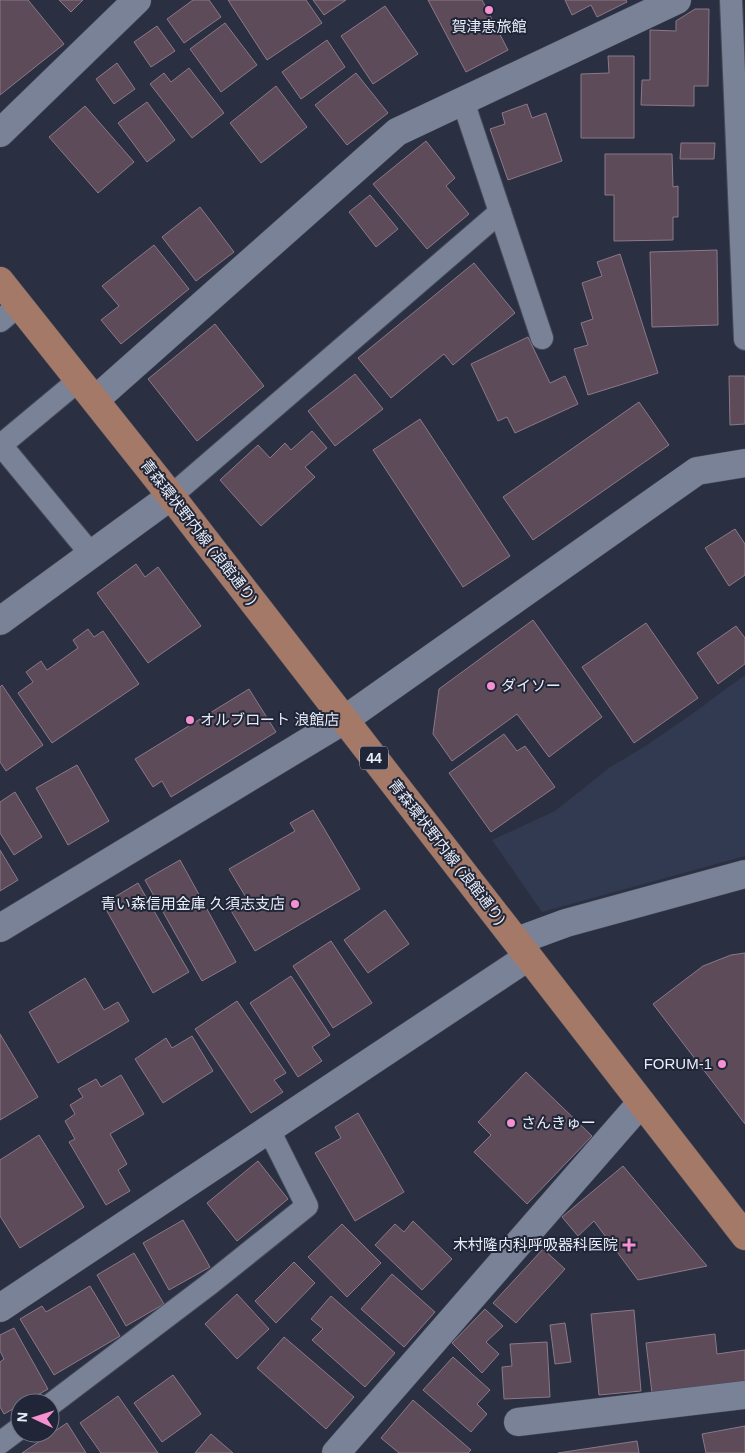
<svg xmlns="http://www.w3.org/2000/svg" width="745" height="1453" font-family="Arial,'Noto Sans JP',sans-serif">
	<rect width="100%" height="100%" fill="#2a3042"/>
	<path fill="#313a51" d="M745 675V856L542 912 492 840 555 811 609 768 647 745 692 714Z"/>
	<g fill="#5d4b59" stroke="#8c7888">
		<path d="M0 0H28L64 44 0 95Z"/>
		<path d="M59 0H83L71 12Z"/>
		<path d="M193 0H209L221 17 184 43 167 19Z"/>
		<path d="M228 0H306L322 23 267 60Z"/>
		<path d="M313 0H346L324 15Z"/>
		<path d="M428 0H482L508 50 466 72Z"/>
		<path d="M565 0H626L627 2 597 17 591 5 572 15Z"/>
		<path d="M385 6 418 54 373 84 341 36Z"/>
		<path d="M695 9H709L708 86H694V106L641 105 642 80H650V30L676 31V21Z"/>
		<path d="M225 23 257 65 221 92 190 49Z"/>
		<path d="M157 26 175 51 151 67 134 42Z"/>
		<path d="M327 40 345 67 301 99 282 72Z"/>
		<path d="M608 56H634V138H581V74L609 73Z"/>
		<path d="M117 63 135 89 114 104 96 79Z"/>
		<path d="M189 68 224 113 192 138 150 84 164 73 171 82Z"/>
		<path d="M356 73 388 113 347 145 315 105Z"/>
		<path d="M276 86 307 127 261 163 230 123Z"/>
		<path d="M147 102 175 140 147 162 118 123Z"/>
		<path d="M527 104 532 118 546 113 562 161 508 180 490 129 505 124 502 113Z"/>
		<path d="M85 106 134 162 98 193 49 137Z"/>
		<path d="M426 141 455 178 446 186 469 214 427 249 373 184Z"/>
		<path d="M681 143H715L714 159H680Z"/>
		<path d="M605 154H672L673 187 678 186V217H673V240L614 241V195H605Z"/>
		<path d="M370 195 398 229 376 247 349 212Z"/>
		<path d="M200 207 234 252 196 281 162 237Z"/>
		<path d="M154 245 189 289 121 344 101 320 119 306 102 286Z"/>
		<path d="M717 250 718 325 652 327 650 252Z"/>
		<path d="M620 254 658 373 588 395 574 349 588 345 581 323 593 319 582 283 602 276 597 262Z"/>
		<path d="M474 263 515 313 453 365 444 354 391 398 358 358Z"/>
		<path d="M215 324 264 386 197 441 148 379Z"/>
		<path d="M528 337 550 383 565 376 578 404 515 433 507 417 498 421 471 364Z"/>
		<path d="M355 374 383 409 335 446 308 411Z"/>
		<path d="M729 376H745V424L730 425Z"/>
		<path d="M639 402 669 445 533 540 503 497Z"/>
		<path d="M420 419 510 556 463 587 373 450Z"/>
		<path d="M312 431 327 448 305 467 315 477 261 526 220 480 258 445 270 458 285 443 291 450Z"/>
		<path d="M735 529 745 544V575L729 586 705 548Z"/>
		<path d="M136 564 145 577 158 567 201 626 148 663 97 593Z"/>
		<path d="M533 620 602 717 549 757 517 714 452 761 433 734 439 689Z"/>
		<path d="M646 623 698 698 634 743 582 667Z"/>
		<path d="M736 626 745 638V664L718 684 697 653Z"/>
		<path d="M88 629 94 637 103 631 139 684 52 743 18 693 33 682 26 672 41 661 47 670 78 648 73 640Z"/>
		<path d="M2 685 43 745 6 771 0 762V687Z"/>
		<path d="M249 689 276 732 171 797 162 781 153 787 135 759Z"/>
		<path d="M504 734 517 751 525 746 555 787 491 832 449 773Z"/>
		<path d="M77 765 109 821 68 845 36 788Z"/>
		<path d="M15 792 42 837 14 855 0 833V802Z"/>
		<path d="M313 810 360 889 255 951 230 909 247 899 229 869 295 831 290 823Z"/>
		<path d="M0 850 18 880 0 891Z"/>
		<path d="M180 860 236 962 202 981 145 880Z"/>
		<path d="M138 883 189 972 153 993 103 904Z"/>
		<path d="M385 910 409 944 368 973 344 940Z"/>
		<path d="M331 941 372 1003 333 1028 293 966Z"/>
		<path d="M745 953V1124L653 1004 703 966 731 955Z"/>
		<path d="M291 976 330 1035 312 1047 322 1061 298 1077 250 1003Z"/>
		<path d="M85 978 104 1010 118 1002 129 1021 58 1063 29 1012Z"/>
		<path d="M237 1001 286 1073 274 1080 283 1092 251 1113 195 1029Z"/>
		<path d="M0 1034 38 1097 0 1120Z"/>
		<path d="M192 1036 213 1071 163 1103 135 1059 166 1038 172 1048Z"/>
		<path d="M526 1072 592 1136 527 1204 474 1152 491 1135 478 1122Z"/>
		<path d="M121 1075 144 1114 110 1134 127 1164 118 1170 130 1191 106 1205 69 1142 75 1139 65 1121 75 1114 70 1105 83 1097 78 1089 96 1079 101 1087Z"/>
		<path d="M358 1113 404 1192 355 1221 315 1153 341 1138 335 1127Z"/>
		<path d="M39 1135 84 1207 20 1248 0 1216V1160Z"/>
		<path d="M258 1161 288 1199 237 1241 207 1203Z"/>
		<path d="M623 1166 707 1266 638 1280 594 1221 578 1236 562 1217Z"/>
		<path d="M183 1220 210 1267 169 1290 143 1243Z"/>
		<path d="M413 1221 452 1259 422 1290 375 1245 395 1224 404 1232Z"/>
		<path d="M342 1224 381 1263 347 1297 308 1257Z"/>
		<path d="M543 1249 565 1269 516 1323 493 1303Z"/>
		<path d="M134 1253 164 1304 126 1326 97 1275Z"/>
		<path d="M294 1262 315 1283 276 1323 255 1301Z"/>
		<path d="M392 1274 435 1312 404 1347 361 1309Z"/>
		<path d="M90 1286 120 1336 54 1375 20 1319 42 1306 46 1312Z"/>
		<path d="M237 1294 269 1329 237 1359 205 1324Z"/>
		<path d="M331 1296 395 1353 365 1387 312 1340 323 1329 311 1319Z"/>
		<path d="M485 1309 503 1326 486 1342 499 1354 482 1373 452 1343Z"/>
		<path d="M634 1310 641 1391 599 1395 591 1314Z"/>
		<path d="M565 1323 571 1362 555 1364 550 1325Z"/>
		<path d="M14 1328 48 1389 24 1403H20V1405L4 1414 0 1407V1362L4 1359 0 1351V1335Z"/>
		<path d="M715 1334 717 1354 745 1350V1382L652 1393 646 1343Z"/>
		<path d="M284 1337 354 1397 326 1429 257 1368Z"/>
		<path d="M547 1342 550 1397 504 1399 502 1367 512 1366 510 1344Z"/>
		<path d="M453 1357 490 1390 477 1404 487 1414 471 1432 423 1390Z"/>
		<path d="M173 1375 201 1414 162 1442 134 1403Z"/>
		<path d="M118 1396 158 1453H101L80 1423Z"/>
		<path d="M413 1400 471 1450 468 1453H399L381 1438Z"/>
		<path d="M67 1423 86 1453H22Z"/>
		<path d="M745 1426V1453H706L702 1434Z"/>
		<path d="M211 1434 233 1453H195Z"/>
		<path d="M637 1441 639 1453H558Z"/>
	</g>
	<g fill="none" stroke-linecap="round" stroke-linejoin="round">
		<defs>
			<g id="lane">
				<path d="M731 0 745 339"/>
				<path d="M463 101 542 338"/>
				<path d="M0 321 19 305"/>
				<path d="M0 444 91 554"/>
				<path d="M1 445 79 380"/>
				<path d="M171 496 500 212"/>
				<path d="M50 1405 211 1283 307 1206 269 1130"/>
				<path d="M0 1443 20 1428"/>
			</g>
			<g id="street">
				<path d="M0 133 137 0"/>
				<path d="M95 400 397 132 677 0"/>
				<path d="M0 621 171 496"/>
				<path d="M0 928 344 720 697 471 745 463"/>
				<path d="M517 941 566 923 745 874"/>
				<path d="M0 1308 528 957"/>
				<path d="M518 1422 745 1395"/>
				<path d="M336 1453 641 1103"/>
			</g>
			<path id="primary" d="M0 281 171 496 745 1236"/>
		</defs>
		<use href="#lane" stroke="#464b5a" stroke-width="24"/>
		<use href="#street" stroke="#464b5a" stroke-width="29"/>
		<use href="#primary" stroke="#464b5a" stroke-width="29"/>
		<use href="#lane" stroke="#7a8297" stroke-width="22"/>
		<use href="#street" stroke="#7a8297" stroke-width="28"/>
		<use href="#primary" stroke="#a57967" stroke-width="28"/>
	</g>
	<g fill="#f690d0" stroke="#202637" stroke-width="2">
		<circle cx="489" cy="10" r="5"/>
		<circle cx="491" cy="686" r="5"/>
		<circle cx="190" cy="720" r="5"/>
		<circle cx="295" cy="904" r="5"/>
		<circle cx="722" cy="1064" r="5"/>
		<circle cx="511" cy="1123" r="5"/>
		<path d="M626.5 1237.5h5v5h5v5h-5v5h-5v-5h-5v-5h5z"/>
	</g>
	<g text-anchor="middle" stroke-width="4" stroke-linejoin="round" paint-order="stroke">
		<rect fill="#202637" stroke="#adb1bf" stroke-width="1" x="360" y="746.5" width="28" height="23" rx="4"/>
		<g font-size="14" font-weight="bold" fill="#e9edf9">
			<text x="374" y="763">44</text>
		</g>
		<g font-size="15" fill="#e9edf9" stroke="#202637" text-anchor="start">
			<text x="489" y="32" text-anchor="middle">賀津恵旅館</text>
			<text x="501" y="691">ダイソー</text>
			<text x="200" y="725">オルブロート 浪館店</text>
			<text x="285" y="909" text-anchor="end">青い森信用金庫 久須志支店</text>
			<text x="712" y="1069" text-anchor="end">FORUM-1</text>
			<text x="521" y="1128">さんきゅー</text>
			<text x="618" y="1250" text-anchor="end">木村隆内科呼吸器科医院</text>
		</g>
		<g font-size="15" fill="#e9edf9" stroke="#202637">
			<text transform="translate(199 532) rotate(52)" y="5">青森環状野内線 (浪館通り)</text>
			<text transform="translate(447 852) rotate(52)" y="5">青森環状野内線 (浪館通り)</text>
		</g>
	</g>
	<g transform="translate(35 1418) rotate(274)"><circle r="24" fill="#202637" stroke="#707685"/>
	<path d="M0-4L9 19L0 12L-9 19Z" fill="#f690d0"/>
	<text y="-8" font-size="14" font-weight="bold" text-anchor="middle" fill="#e9edf9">N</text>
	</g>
</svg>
